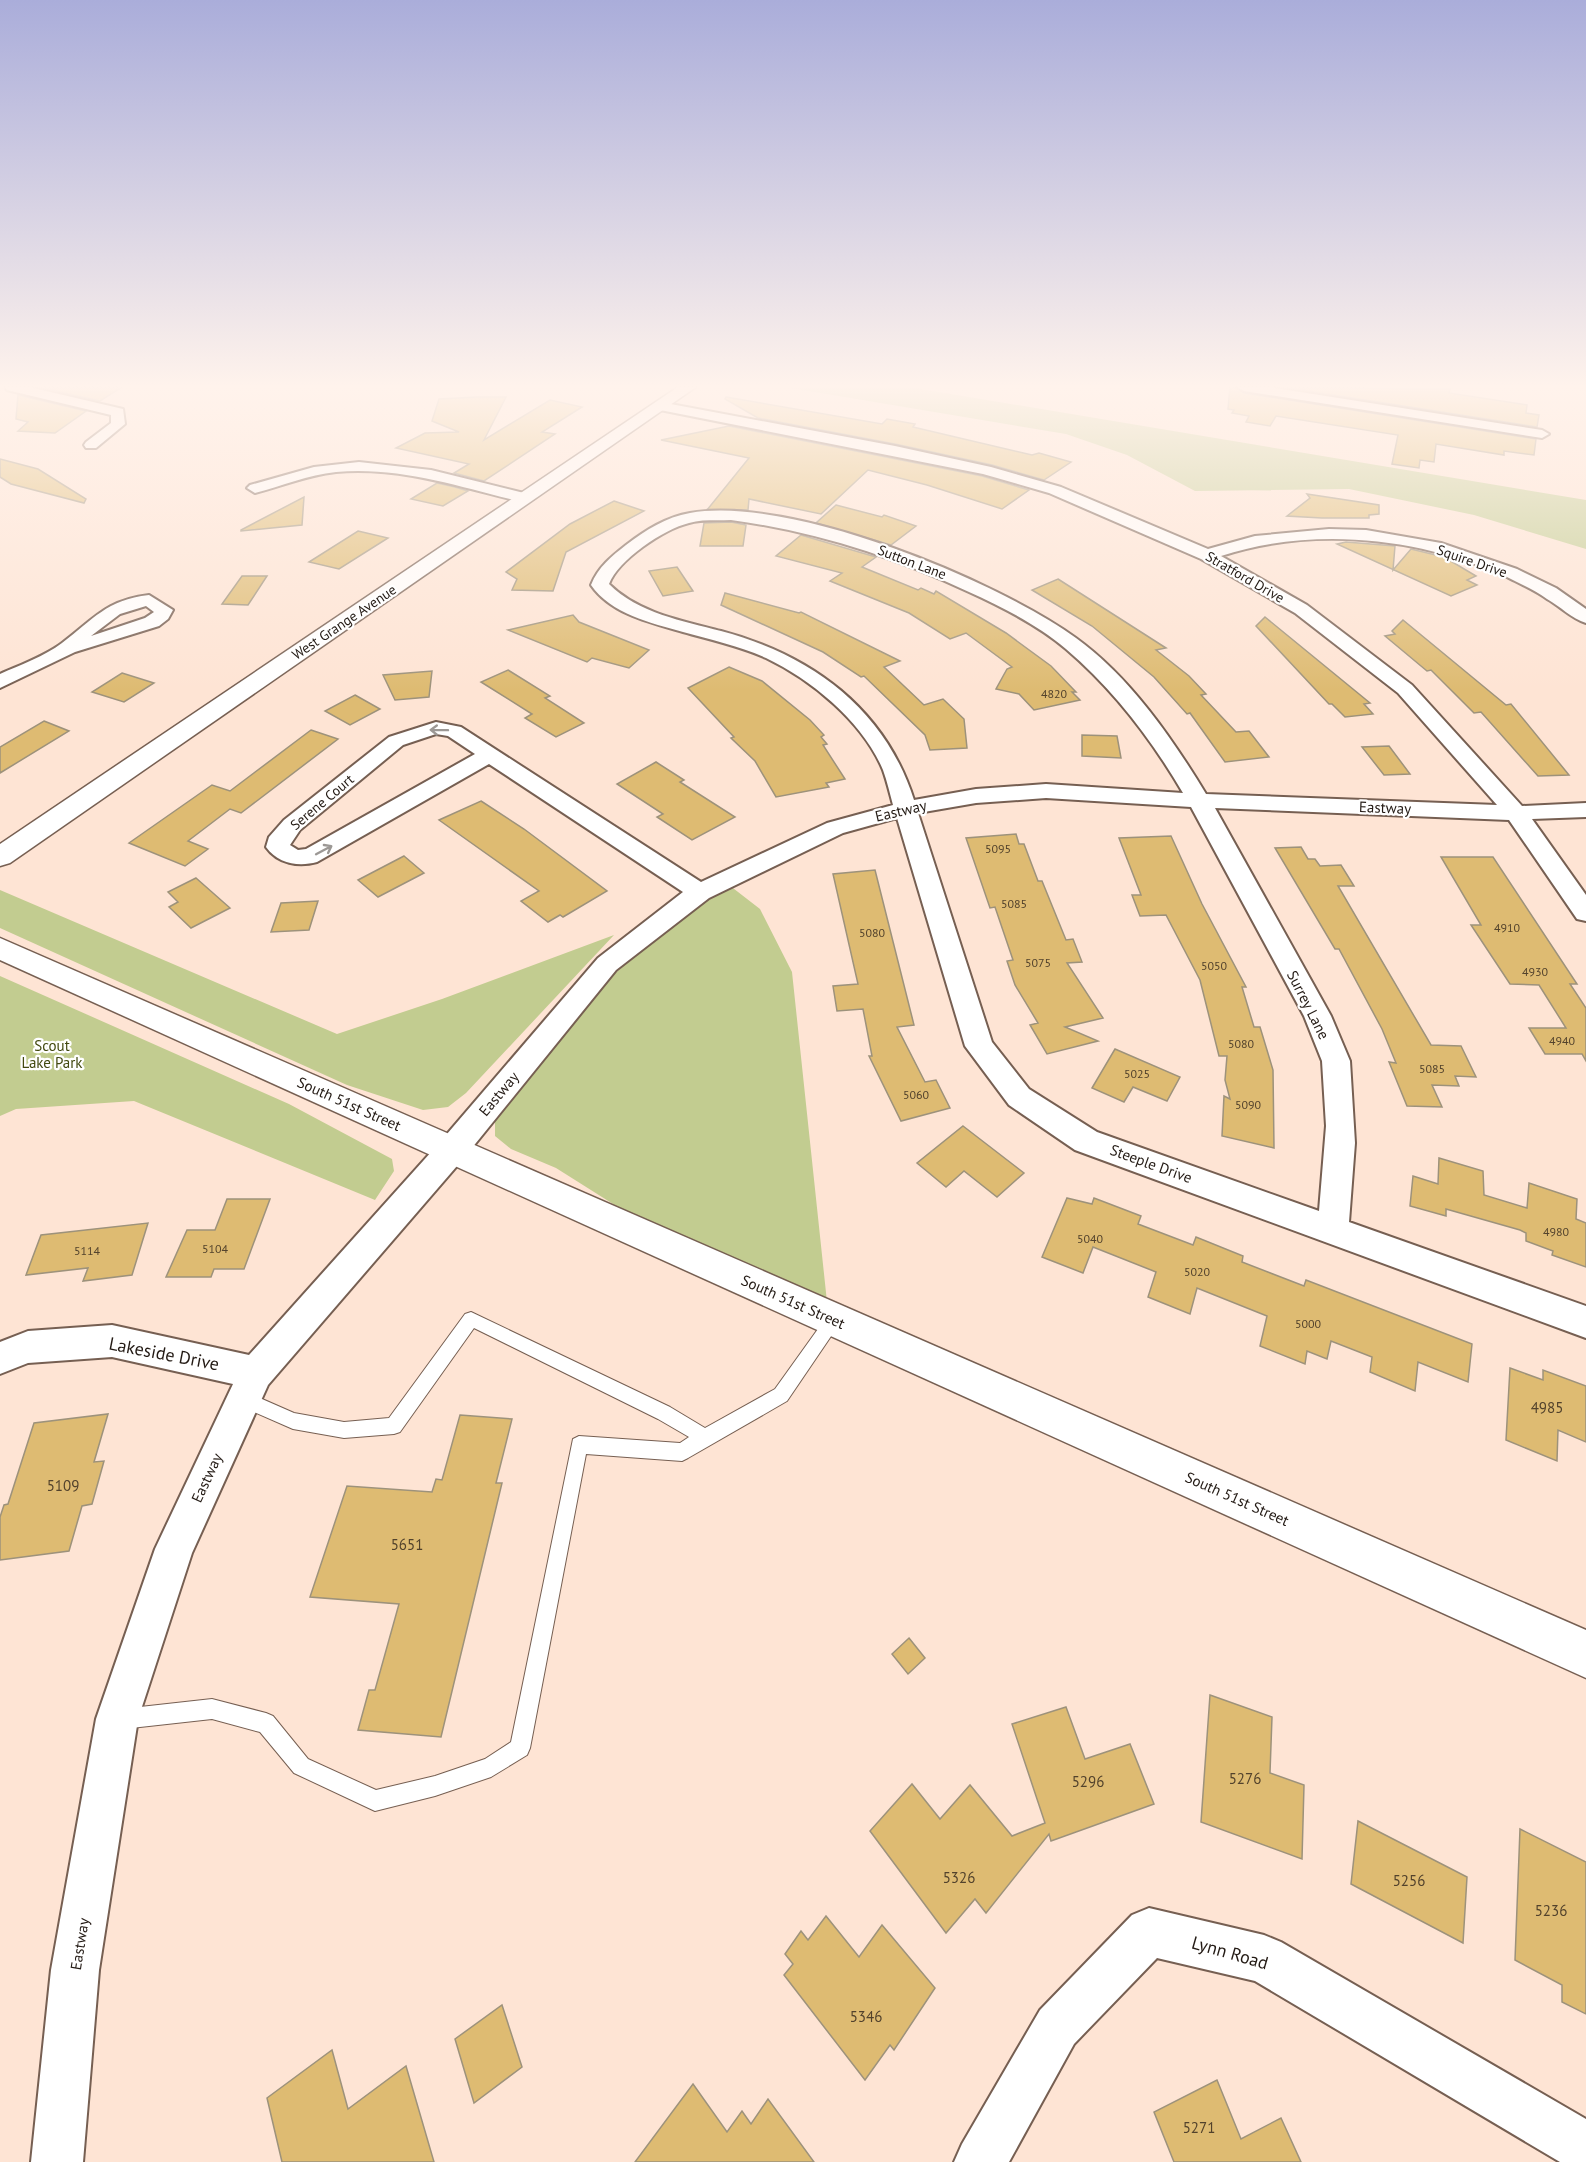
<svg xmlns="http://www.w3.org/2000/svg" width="1586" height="2162" font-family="'PT Sans',sans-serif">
	<rect width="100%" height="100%" fill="#fee4d4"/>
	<g fill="#c2cc90">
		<path d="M785 387H909L1586 500V549L1474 515 1349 489 1195 491 1127 455 1066 434Z"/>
		<path d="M729 885 760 909 792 972 827 1302 621 1209 556 1168 511 1149 495 1136V1118L600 987 667 926Z"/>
		<path d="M0 890 337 1034 442 999 614 935 466 1093 448 1107 423 1110 347 1085 0 928Z"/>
		<path d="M0 976 289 1104 392 1159 394 1171 375 1200 134 1101 16 1109 0 1116Z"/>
	</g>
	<g fill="#debb72" stroke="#9d927b" stroke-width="1.5">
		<path d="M39 387H122L100 401Z"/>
		<path d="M1230 387H1235L1244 393 1536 439 1534 455 1504 451V455L1436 444 1434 462 1420 460 1419 468 1392 464 1398 435 1276 416 1270 426 1246 422 1249 416 1232 413 1234 410 1228 409Z"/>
		<path d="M1283 387 1450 389 1449 393 1527 405 1526 413 1539 415 1537 427Z"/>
		<path d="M18 395 86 411 55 433 18 431 28 422 16 419Z"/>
		<path d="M477 397H506L484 440 550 400 582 407 542 432 555 434 484 481 454 473 469 464 396 448 425 433 459 432 432 421 439 399Z"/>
		<path d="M726 397 882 424 887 419 915 424 913 427 1032 455 1039 453 1071 462 1044 480 992 465 895 444 758 418 725 399Z"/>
		<path d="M729 426 982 476 1029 490 1002 509 927 485 868 470 821 514 749 499 748 510H707L749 458 661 440Z"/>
		<path d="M0 459 38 469 86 499 84 503 11 484 0 477Z"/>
		<path d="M437 483 455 487 468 491 443 506 411 499Z"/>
		<path d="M1307 494 1379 505V514L1369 515V518H1322L1287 516 1310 498Z"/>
		<path d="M304 497 302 525 241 531V530Z"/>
		<path d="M614 501 644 511 566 552 553 591 512 590 517 579 506 572 570 524Z"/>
		<path d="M836 505 882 517 884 515 916 526 891 545 816 523Z"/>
		<path d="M731 522 746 525 743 546H700L704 523Z"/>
		<path d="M358 531 388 538 339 569 309 562Z"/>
		<path d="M801 535 876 557 862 567 918 590 921 588 934 594 936 591 1006 633 1051 666 1076 692H1072L1080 700 1034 710 1019 694 996 689 1007 669 1012 667 966 633 950 639 909 613 830 581 842 573 776 556Z"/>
		<path d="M1346 542 1395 546 1393 570 1411 549 1444 557 1476 576 1467 580 1477 585 1451 596 1337 544Z"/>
		<path d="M677 567 693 591 663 596 649 571Z"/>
		<path d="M242 576H267L248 605 222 604Z"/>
		<path d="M1058 579 1166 648 1156 650 1189 676 1206 694 1201 695 1236 732 1249 731 1269 757 1225 762 1190 713 1187 714 1154 677 1092 626 1032 590Z"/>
		<path d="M725 593 799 613 801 612 900 661 884 667 924 705 943 699 964 719 967 748 930 750 925 735 864 676 861 677 823 652 721 605Z"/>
		<path d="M573 615 579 622 649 650 629 668 592 658 587 662 508 630Z"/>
		<path d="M1265 617 1370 703 1364 704 1373 714 1345 717 1332 704H1329L1256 626Z"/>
		<path d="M1403 620 1506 705 1511 704 1569 775 1538 776 1481 712 1474 713 1431 670 1427 671 1385 636 1395 634 1392 631Z"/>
		<path d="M729 667 762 681 810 720 824 735 821 737 827 744 823 745 845 779 826 783 829 787 776 797 755 761 731 738 734 737 688 688Z"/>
		<path d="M508 670 550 696 545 698 584 723 556 737 525 718 532 714 481 682Z"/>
		<path d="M432 671 429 697 395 700 383 675Z"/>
		<path d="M122 673 154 683 124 702 92 692Z"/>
		<path d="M355 695 380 709 350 725 325 711Z"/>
		<path d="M44 721 69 731 0 773V747Z"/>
		<path d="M311 730 338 739 241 813 230 809 188 841 208 849 185 866 129 843 212 785 230 791Z"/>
		<path d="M1082 735 1117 736 1121 758 1082 756Z"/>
		<path d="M1389 746 1410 774 1384 775 1362 747Z"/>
		<path d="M656 762 684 780 680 782 735 817 692 840 657 817 663 814 617 784Z"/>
		<path d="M481 801 524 829 607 891 563 917 560 915 548 922 521 901 539 891 439 820Z"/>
		<path d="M1016 834 1019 844H1024L1038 881H1042L1066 940 1073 939 1082 962 1067 963 1103 1018 1065 1027 1098 1041 1047 1054 1030 1025 1038 1023 1015 985 1007 961 1013 960 995 907 990 908 966 838Z"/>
		<path d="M1171 836 1202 904 1246 987H1242L1254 1027H1260L1273 1070 1274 1148 1222 1136 1224 1096 1230 1099 1225 1080 1227 1056H1219L1200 980 1166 915 1140 916 1132 895H1141L1119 838Z"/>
		<path d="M1301 847 1308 859H1315L1320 866 1341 865 1354 886H1338L1431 1045 1461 1046 1476 1077 1455 1076 1459 1086 1432 1085 1442 1107 1407 1106 1389 1062 1396 1063 1382 1029 1339 949H1335L1275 848Z"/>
		<path d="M404 856 424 873 378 897 358 880Z"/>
		<path d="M1441 857H1493L1577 984H1570L1586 1008V1061L1582 1054H1545L1529 1028H1566L1539 985 1510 984 1471 925H1481Z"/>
		<path d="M875 870 914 1025 897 1027 925 1082 936 1080 950 1108 901 1121 869 1056H872L863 1009 837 1011 833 986 858 984 833 874Z"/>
		<path d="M196 878 230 908 191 928 169 907 178 902 168 892Z"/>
		<path d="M318 901 309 930 271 932 281 903Z"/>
		<path d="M1115 1049 1180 1077 1167 1101 1133 1087 1124 1102 1092 1088Z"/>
		<path d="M963 1126 1024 1173 997 1197 964 1171 946 1187 917 1163Z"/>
		<path d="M1439 1158 1483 1171 1484 1195 1527 1208 1529 1183 1577 1199 1576 1219 1586 1223V1267L1552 1255 1553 1251 1526 1241V1233L1520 1230 1446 1209V1216L1410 1206 1413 1176 1438 1184Z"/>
		<path d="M1067 1198 1092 1204 1094 1198 1141 1216 1138 1224 1193 1245 1196 1237 1243 1256 1242 1262 1304 1286 1306 1280 1472 1344 1468 1382 1418 1362 1415 1391 1370 1372 1372 1357 1331 1341 1327 1359 1307 1351 1305 1364 1260 1346 1267 1316 1197 1288 1190 1314 1148 1297 1156 1272 1093 1247 1083 1273 1042 1257Z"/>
		<path d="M227 1199H270L244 1269H214L211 1277H166L187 1230H215Z"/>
		<path d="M148 1223 132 1275 83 1281 88 1268 26 1275 41 1235Z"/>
		<path d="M1510 1368 1543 1380V1370L1586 1386V1442L1558 1430 1557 1461 1506 1440Z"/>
		<path d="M108 1414 94 1462 104 1461 92 1504 82 1506 69 1551 0 1560V1517L4 1505 8 1504 34 1423Z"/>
		<path d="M460 1415 512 1419 496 1483H502L441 1737 358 1730 369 1690H375L399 1604 310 1597 347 1486 432 1492 436 1479 442 1480Z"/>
		<path d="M909 1638 925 1658 908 1674 892 1654Z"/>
		<path d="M1210 1695 1272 1717 1270 1773 1304 1785 1302 1859 1201 1822Z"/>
		<path d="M1066 1707 1085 1759 1130 1744 1154 1804 1051 1841 1049 1834 986 1913 975 1899 946 1933 870 1831 912 1784 940 1819 970 1785 1012 1836 1045 1823 1012 1724Z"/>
		<path d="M1358 1821 1467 1877 1463 1943 1351 1884Z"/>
		<path d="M1520 1829 1586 1862V2014L1562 2002V1985L1515 1960Z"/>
		<path d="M826 1916 859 1957 882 1925 935 1988 894 2050 890 2045 865 2080 784 1975 793 1964 785 1954 801 1931 808 1940Z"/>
		<path d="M502 2005 522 2067 474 2103 455 2039Z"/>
		<path d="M332 2050 348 2109 406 2066 434 2162H282L267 2098Z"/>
		<path d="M1217 2080 1241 2139 1281 2118 1301 2162H1174L1154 2112Z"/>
		<path d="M693 2084 727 2132 742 2111 751 2124 768 2099 814 2162H635Z"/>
	</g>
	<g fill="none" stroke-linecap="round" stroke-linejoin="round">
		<defs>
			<path id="lane" d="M471 1312 670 1407 705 1428 775 1389 828 1315 834 1313 840 1315 842 1320 787 1401 688 1458 682 1461 586 1454 530 1748 527 1755 491 1777 435 1796 375 1811 294 1773 260 1732 212 1719 122 1729 115 1726 112 1719 115 1712 122 1709 212 1699 266 1713 273 1716 308 1759 376 1790 435 1776 485 1759 511 1742 573 1439 579 1436 680 1443 689 1437 658 1419 474 1328 400 1432 394 1434 344 1438 293 1429 238 1405 236 1399 238 1393 244 1391 294 1413 344 1422 389 1418 465 1314Z"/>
			<g id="street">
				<path d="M5 387H29L123 409 125 424 96 448H86L84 445 86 442 111 423V415L7 390Z"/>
				<path d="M1237 387H1269L1542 430 1549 434 1542 438 1244 391Z"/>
				<path d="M660 402 895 446 991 467 1061 487 1208 549 1255 536 1329 529 1366 530 1441 543 1517 569 1556 588 1586 609V623C1572 619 1560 606 1547 599 1535 590 1520 584 1507 577 1419 537 1313 526 1221 556L1307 605 1412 685 1522 806 1586 803V817L1532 819 1586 895V921L1577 919 1509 820 1215 808 1331 1016 1350 1061 1355 1143 1349 1222 1586 1306V1338L1075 1150 1009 1105 965 1046 897 818 843 833 709 898 616 970 463 1159 268 1385 192 1553 138 1719 99 1970 83 2162H31L51 1970 96 1719 155 1549 233 1384 112 1357 28 1363 0 1374V1342L28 1331 112 1325 249 1355 441 1141 598 958 683 892 489 764 317 862C299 867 278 864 266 847L269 837 284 820 389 737 436 722 461 727 701 882 827 823 893 805C890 794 887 781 883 770 863 722 812 680 766 658 740 646 711 640 683 632 651 623 611 614 591 585 598 567 612 556 626 545 646 530 666 517 690 513 790 495 996 580 1076 638 1130 677 1172 738 1206 794L1497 805 1398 693 1295 613 1201 559 1049 493 983 474 655 409 653 406ZM731 520C814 531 892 556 969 592 1002 607 1038 625 1066 649 1113 689 1152 740 1183 793L1046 784 976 789 914 800C885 709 812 655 721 631 683 621 638 613 609 584 618 560 664 529 689 523 702 519 717 521 731 520ZM436 734 448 736 475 754 306 849 298 850 290 845 300 830 403 745ZM1046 798 1191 807 1304 1016 1322 1061 1326 1126 1319 1211 1097 1132 1029 1089 992 1042 918 813 976 803Z"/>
				<path d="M359 462 431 470 532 495 534 498 526 503C463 488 401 466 336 472 308 475 282 486 255 493L247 488 250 485 314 467Z"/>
				<path d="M149 595 173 610 168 619 159 626 75 652 0 688V674C20 665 45 656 62 643 94 619 106 600 149 595ZM146 606 154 612 145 618 91 636 120 614Z"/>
				<path d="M1149 1908 1264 1935 1281 1942 1586 2119V2162H1560L1255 1981 1157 1958 1074 2044 1009 2162H954L962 2144 1040 2010 1132 1915Z"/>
			</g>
			<g id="secondary">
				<path d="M678 387H696L10 863 0 866V844Z"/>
				<path d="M0 938 1586 1630V1678L0 960Z"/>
			</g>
		</defs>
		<use href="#lane" stroke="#765f52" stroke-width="2"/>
		<use href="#street" stroke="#765f52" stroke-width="4"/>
		<use href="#secondary" stroke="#765f52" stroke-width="3"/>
		<use href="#lane" fill="#fff" fill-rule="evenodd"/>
		<use href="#street" fill="#fff" fill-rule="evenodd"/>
		<use href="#secondary" fill="#fff" fill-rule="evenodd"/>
	</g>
	<defs><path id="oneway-shaft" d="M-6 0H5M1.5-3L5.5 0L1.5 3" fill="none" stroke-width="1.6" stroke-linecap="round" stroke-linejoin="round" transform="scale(1.5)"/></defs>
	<g stroke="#9c9895">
		<use href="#oneway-shaft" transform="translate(439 730) rotate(-179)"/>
		<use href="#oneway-shaft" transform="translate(324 850) rotate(-28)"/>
	</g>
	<linearGradient id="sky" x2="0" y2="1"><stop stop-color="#aaadda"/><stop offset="0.56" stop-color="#fff3ec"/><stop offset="1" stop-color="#fff3ec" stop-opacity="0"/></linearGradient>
	<rect width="1586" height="690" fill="url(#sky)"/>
	<g text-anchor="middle" stroke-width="4.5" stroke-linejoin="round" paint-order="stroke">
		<g font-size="12" fill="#52422c">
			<text x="1054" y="698">4820</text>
			<text x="998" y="853">5095</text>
			<text x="1014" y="908">5085</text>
			<text x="1507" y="932">4910</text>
			<text x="872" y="937">5080</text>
			<text x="1038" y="967">5075</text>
			<text x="1214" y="970">5050</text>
			<text x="1535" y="976">4930</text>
			<text x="1562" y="1045">4940</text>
			<text x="1241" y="1048">5080</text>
			<text x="1432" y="1073">5085</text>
			<text x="1137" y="1078">5025</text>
			<text x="916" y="1099">5060</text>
			<text x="1248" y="1109">5090</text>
			<text x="1556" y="1236">4980</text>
			<text x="1090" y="1243">5040</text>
			<text x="215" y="1253">5104</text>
			<text x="87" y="1255">5114</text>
			<text x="1197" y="1276">5020</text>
			<text x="1308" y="1328">5000</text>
		</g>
		<g font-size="14" fill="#231a14" stroke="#fff">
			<text transform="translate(1472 561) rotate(19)" y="5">Squire Drive</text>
			<text transform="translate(912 562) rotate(21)" y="5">Sutton Lane</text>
			<text transform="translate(1245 577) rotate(30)" y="5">Stratford Drive</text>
			<text transform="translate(344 622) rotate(-34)" y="5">West Grange Avenue</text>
			<text transform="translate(322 802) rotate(-40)" y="5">Serene Court</text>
		</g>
		<g font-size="15" fill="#231a14" stroke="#fff">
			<text transform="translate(1385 808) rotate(2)" y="5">Eastway</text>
			<text transform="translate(901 811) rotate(-13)" y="5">Eastway</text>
			<text transform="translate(1308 1005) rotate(63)" y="5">Surrey Lane</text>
			<text transform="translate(499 1094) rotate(-50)" y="5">Eastway</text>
			<text transform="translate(349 1104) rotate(24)" y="5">South 51st Street</text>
			<text transform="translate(1151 1164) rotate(20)" y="5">Steeple Drive</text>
			<text transform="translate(793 1302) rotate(24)" y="5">South 51st Street</text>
			<text transform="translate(207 1478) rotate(-65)" y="5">Eastway</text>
			<text transform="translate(1237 1499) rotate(24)" y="5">South 51st Street</text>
			<text transform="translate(80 1944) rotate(-81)" y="5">Eastway</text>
		</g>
		<g font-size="15" fill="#424910" stroke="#fff">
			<text x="52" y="1051">Scout<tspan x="52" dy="17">Lake Park</tspan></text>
		</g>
		<g font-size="15" fill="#52422c">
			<text x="1547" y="1413">4985</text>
			<text x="63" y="1491">5109</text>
			<text x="407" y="1550">5651</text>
			<text x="1245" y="1784">5276</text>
			<text x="1088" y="1787">5296</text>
			<text x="959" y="1883">5326</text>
			<text x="1409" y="1886">5256</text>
			<text x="1551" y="1916">5236</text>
			<text x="866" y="2022">5346</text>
			<text x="1199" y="2133">5271</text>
		</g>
		<g font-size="18" fill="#231a14" stroke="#fff">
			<text transform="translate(164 1354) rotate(11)" y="6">Lakeside Drive</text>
			<text transform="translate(1230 1953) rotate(16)" y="6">Lynn Road</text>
		</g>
	</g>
</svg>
